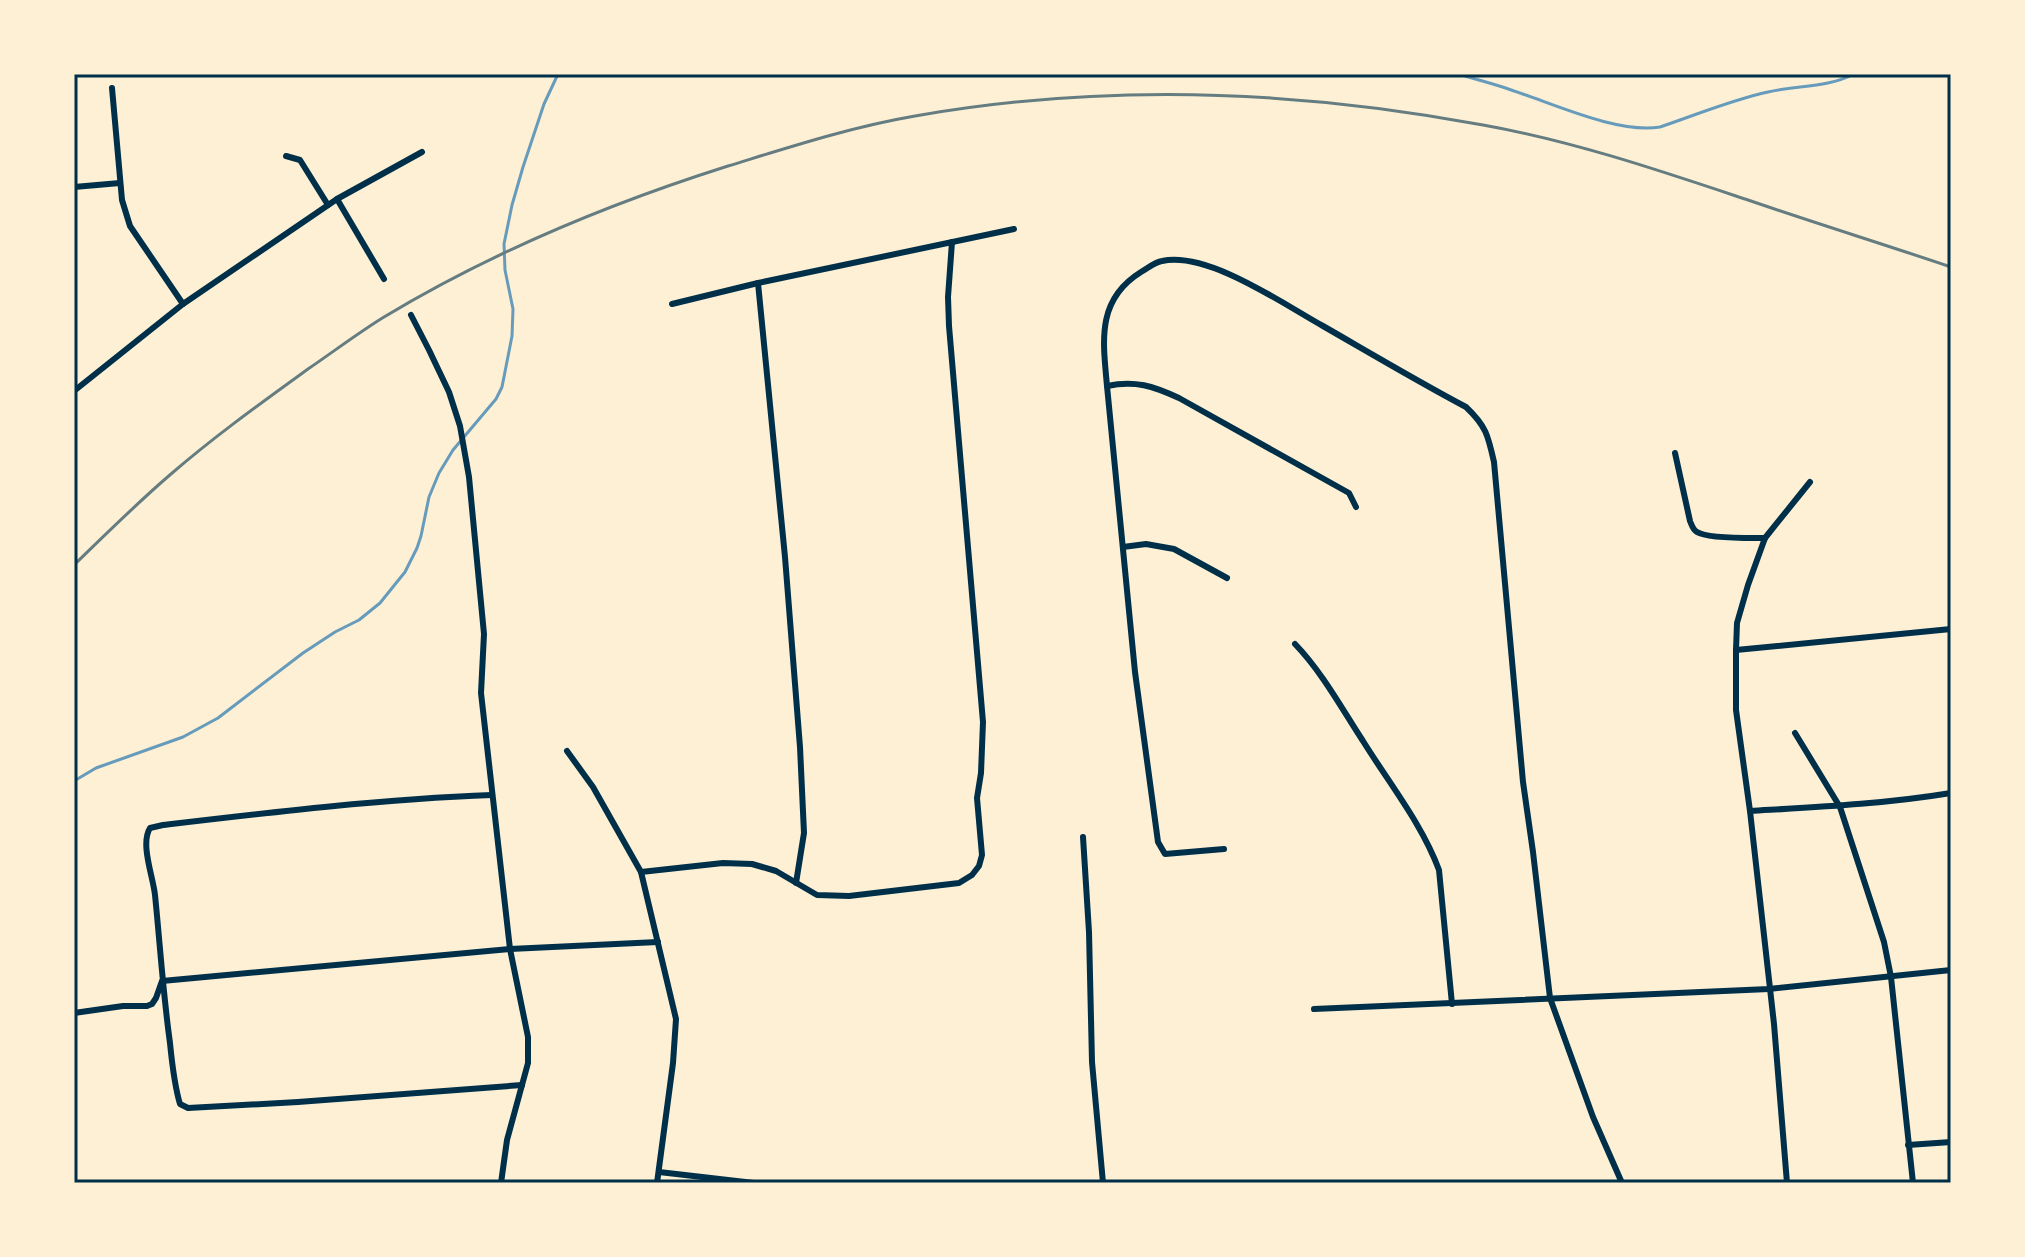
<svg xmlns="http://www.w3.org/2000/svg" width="2025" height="1257" font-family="Poppins,sans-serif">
	<rect width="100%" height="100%" fill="#fdf0d5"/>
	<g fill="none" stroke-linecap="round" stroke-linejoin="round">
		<g stroke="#669bbc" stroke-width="3">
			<path d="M1459 74C1477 80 1496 84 1514 91 1554 104 1618 134 1660 127 1696 115 1731 100 1768 92 1798 85 1827 88 1854 74"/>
			<path d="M74 781 96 768 183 737 218 718 303 653 335 632 359 620 380 603 405 572 417 548 421 536 429 497 439 473 453 450 496 399 502 387 512 336 513 309 505 270 504 244 512 205 523 167 544 104 558 74"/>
		</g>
		<g stroke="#003049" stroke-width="6">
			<path d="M112 88 122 200 130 226 183 304"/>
			<path d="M286 156 300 160 328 205"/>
			<path d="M74 187 120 183"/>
			<path d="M337 199 384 279"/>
			<path d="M758 283 785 557 800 747 804 833 796 883"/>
			<path d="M672 304 758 283 1014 229"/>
			<path d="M411 315 429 350 449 392 460 426 469 477 484 634 481 693 510 949 528 1037V1063L507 1140 501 1183"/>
			<path d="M1107 386 1135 672 1158 842 1165 854 1224 849"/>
			<path d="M74 391 183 304 337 199 422 152"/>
			<path d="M1675 453 1690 521C1692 526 1693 530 1697 532 1708 539 1751 538 1765 538"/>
			<path d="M1356 507 1349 493 1179 398C1153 386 1135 380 1107 386 1103 341 1096 300 1141 272 1148 268 1155 262 1162 261 1208 251 1283 304 1323 326 1370 353 1417 381 1466 407 1486 426 1488 435 1494 462L1523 782 1533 852 1550 998 1593 1117 1622 1183"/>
			<path d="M1123 547 1146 544 1174 549 1227 578"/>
			<path d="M1295 644C1322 672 1342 709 1363 741 1389 783 1422 824 1439 870L1452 1004"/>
			<path d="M1736 650 1951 629"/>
			<path d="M1795 733 1840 807 1884 942 1891 977 1913 1183"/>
			<path d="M567 751 593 787 641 872 676 1019 673 1063 657 1183"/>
			<path d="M492 795C382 799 273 812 163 825L150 828C140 844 153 876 155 895 160 944 163 993 170 1043 172 1063 174 1084 180 1104L188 1108 298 1102 522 1085"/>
			<path d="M1750 811C1818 807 1884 804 1951 793"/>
			<path d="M1083 837 1089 932 1092 1062 1103 1183"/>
			<path d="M641 872 723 863 752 864 776 871 817 895 849 896 959 883 972 875 979 866 982 855 977 798 981 773 983 722 949 326 948 297 952 242"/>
			<path d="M1314 1009 1769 989 1951 970"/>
			<path d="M74 1013 123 1006H147L152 1004 156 998 162 981 510 949 658 942"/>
			<path d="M1908 1145 1951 1142"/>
			<path d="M659 1172 754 1183"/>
			<path d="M1787 1183 1774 1024 1750 811 1736 710V650L1737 623 1748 585 1765 538 1810 482"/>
		</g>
		<path stroke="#657d81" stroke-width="3" d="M74 565C106 534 137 503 171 474 215 436 261 403 308 369 333 352 358 333 384 317 492 252 608 204 728 166 790 147 851 127 915 116 1103 83 1296 90 1483 125 1573 141 1661 171 1748 200 1815 223 1883 244 1951 267"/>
	</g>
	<rect width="2025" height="1257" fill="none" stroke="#fdf0d5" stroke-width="152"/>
	<rect x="76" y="76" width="1873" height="1105" fill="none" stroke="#003049" stroke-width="3"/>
</svg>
